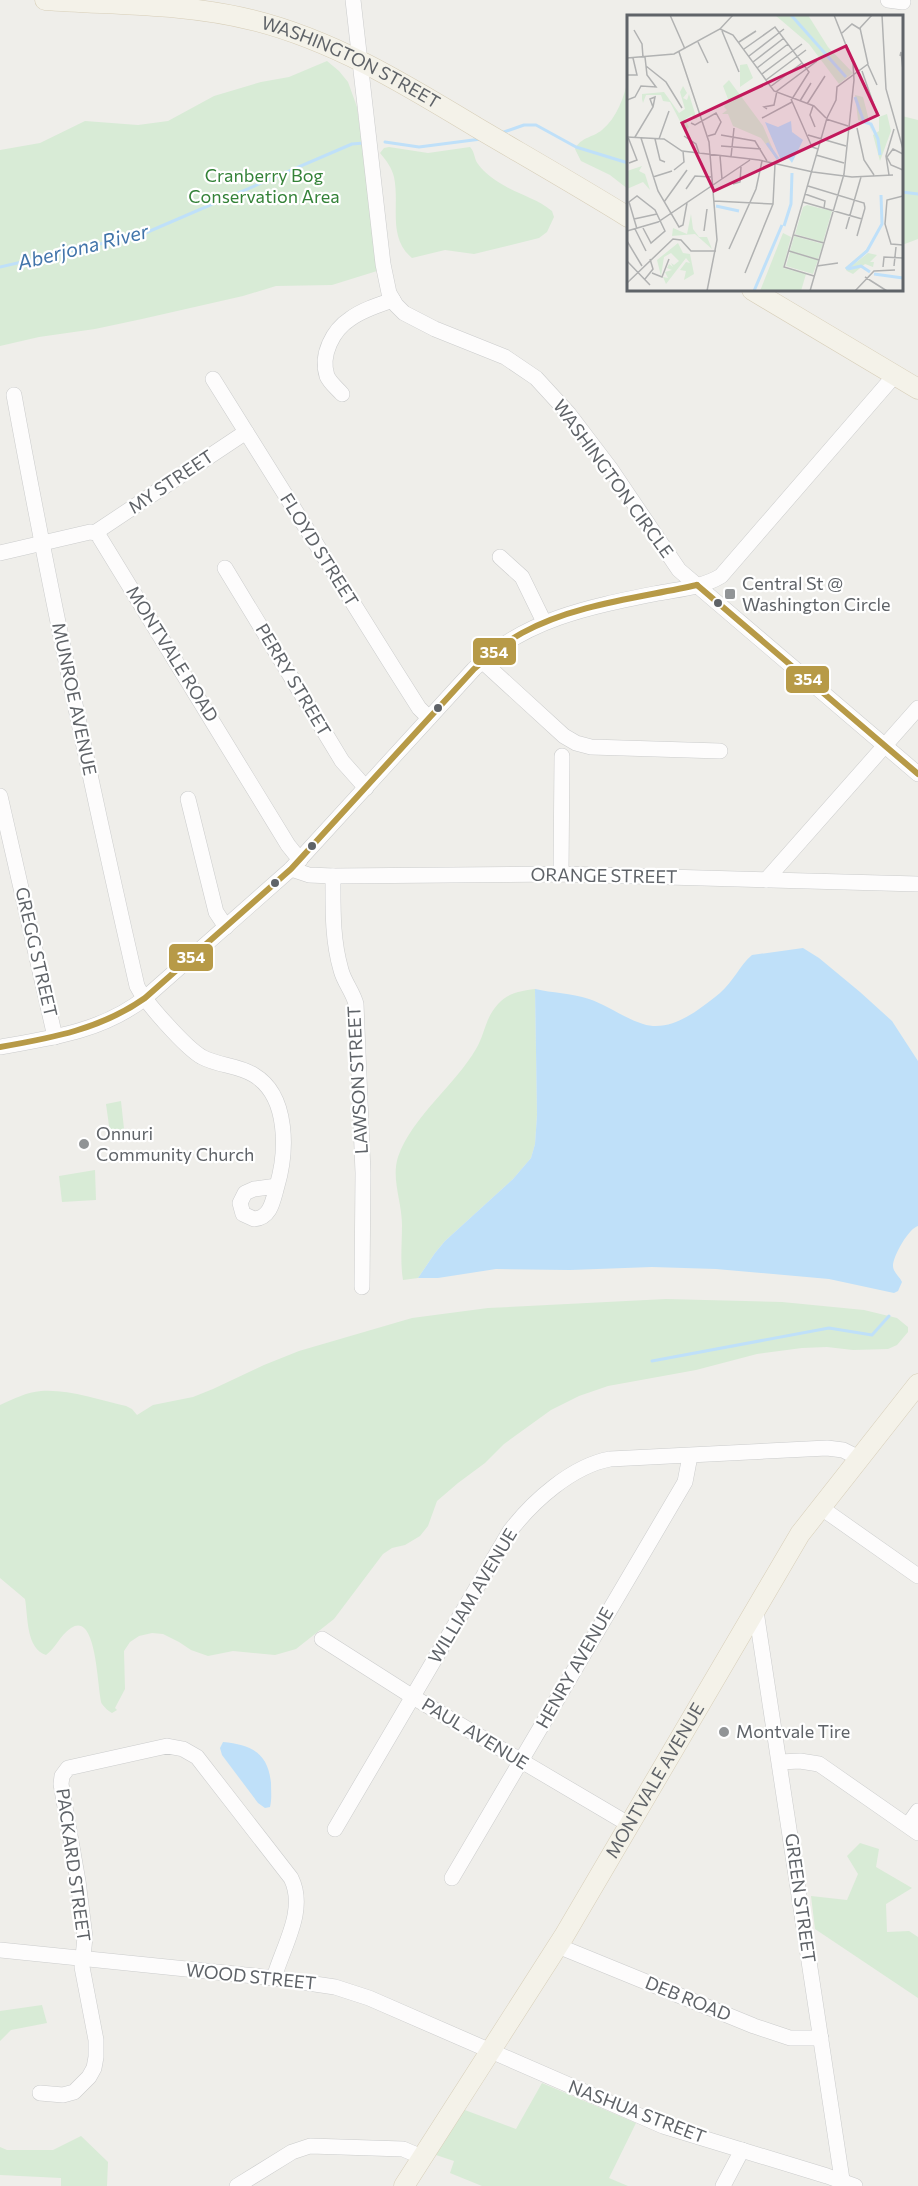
<svg xmlns="http://www.w3.org/2000/svg" width="918" height="2186" font-family="Commissioner,sans-serif">
	<rect width="100%" height="100%" fill="#efeeea"/>
	<g fill="#d8ebd6">
		<path d="M327 61 339 71 348 82 357 107 371 212 377 271 332 285 276 286 243 296 142 319 95 329 39 337 0 346V150L40 143 85 121 138 125 168 121 214 96 261 82 289 77Z"/>
		<path d="M628 79V189L610 175 581 161 575 149C581 137 592 138 602 130 617 118 624 97 628 79Z"/>
		<path d="M902 116 918 120V239L902 245Z"/>
		<path d="M389 147 428 153 470 147C475 152 474 159 478 164 484 173 496 181 505 186 520 195 538 199 552 211L554 217 547 232 539 238 474 254 445 250 412 258C387 237 400 205 394 177 392 168 386 160 380 153L384 148Z"/>
		<path d="M535 989 537 1115 535 1144 531 1158 513 1179 445 1241 435 1253 418 1278 403 1280C400 1262 402 1244 402 1225 402 1202 391 1179 398 1157 412 1117 455 1085 476 1049 485 1034 485 1018 498 1004 508 993 520 991 535 989Z"/>
		<path d="M121 1101 125 1138 111 1140 106 1104Z"/>
		<path d="M95 1170 96 1200 62 1202 59 1176Z"/>
		<path d="M666 1299 782 1302 864 1310 897 1318 908 1327V1332L897 1345 888 1349 853 1350 827 1347 802 1348 757 1354 696 1370 608 1386 579 1396 551 1410 504 1444 485 1463 458 1483 437 1501 428 1526 420 1536 405 1545 392 1548 383 1554 334 1619 296 1649 275 1655 233 1651 208 1656 191 1650 179 1642 163 1634 152 1633 139 1636 130 1642 124 1651 125 1689 115 1708 117 1710 112 1713C108 1711 105 1708 102 1704 97 1693 98 1610 71 1628 60 1635 56 1648 46 1655 26 1649 28 1616 25 1599L0 1578V1405C13 1399 27 1392 41 1391 68 1389 99 1400 126 1406L132 1409 137 1415 153 1405 193 1397 213 1389 264 1365 299 1351 412 1318 488 1308Z"/>
		<path d="M860 1843 879 1849 876 1867 912 1888 886 1904 887 1932 909 1931 918 1937V1998L815 1929 811 1896 847 1900 858 1874 847 1856Z"/>
		<path d="M42 2005 47 2023 11 2030 0 2041V2011Z"/>
		<path d="M542 2083 636 2123 609 2178 628 2186H482L450 2173 454 2161 436 2155 462 2109 516 2129Z"/>
		<path d="M81 2136 108 2162 107 2186H61V2178L0 2175V2147L7 2150H53Z"/>
	</g>
	<g fill="#bfe0f9">
		<path d="M803 948 819 958 860 992 892 1021 918 1061V1226C909 1228 893 1256 893 1266 893 1272 900 1277 902 1282L898 1291 894 1293 829 1279 716 1269 652 1267 570 1270 496 1269 438 1278H418L435 1253 445 1241 513 1179 531 1158 535 1144 537 1115 535 989C552 993 571 993 589 999 607 1005 624 1018 643 1024 671 1033 699 1010 720 993 733 982 740 965 752 955Z"/>
		<path d="M223 1742C252 1745 268 1753 271 1783 271 1791 272 1799 270 1807L265 1808 258 1803 222 1755 220 1748Z"/>
	</g>
	<g fill="none" stroke-linecap="round" stroke-linejoin="round">
		<g stroke="#bfe0f9" stroke-width="3">
			<path d="M501 133 524 125H536L576 147 628 163"/>
			<path d="M385 142 419 147 481 139"/>
			<path d="M902 192 918 194"/>
			<path d="M0 267 143 234 352 144 364 143"/>
			<path d="M652 1361 829 1328 872 1335 889 1316"/>
		</g>
		<defs>
			<g id="minor">
				<path d="M353 0 383 264 389 293 396 305 404 313 435 329 505 357 536 378 569 414 610 468 679 570 918 774"/>
				<path d="M888 0 903 2"/>
				<path d="M213 379 393 667 419 708 429 718"/>
				<path d="M342 394C337 388 330 383 327 376 320 355 333 330 350 319 362 310 378 305 393 300"/>
				<path d="M14 395C50 593 92 789 137 986 145 1002 186 1048 202 1057 219 1066 238 1065 254 1075 289 1096 287 1152 277 1186L254 1189 245 1193 240 1203 243 1214 254 1219C271 1218 273 1200 277 1186"/>
				<path d="M96 532 246 432"/>
				<path d="M0 553 90 532 97 533 288 845 300 860"/>
				<path d="M500 557 522 577 544 622"/>
				<path d="M225 568 342 761 366 788"/>
				<path d="M482 661 564 736 576 743 591 747 720 751"/>
				<path d="M0 796 55 1037"/>
				<path d="M188 799 216 912 226 927"/>
				<path d="M291 869 309 875 333 876 561 874 918 884"/>
				<path d="M561 874 562 756"/>
				<path d="M333 876C333 908 332 939 341 970 344 982 353 992 356 1004L363 1173 362 1287"/>
				<path d="M766 880 918 708"/>
				<path d="M0 1047C52 1038 103 1031 145 998L291 869 474 669C523 619 593 606 659 593 680 589 703 587 721 576L895 375"/>
				<path d="M820 1507 918 1576"/>
				<path d="M756 1611 843 2186"/>
				<path d="M322 1639 413 1697 630 1825"/>
				<path d="M780 1762 800 1761 819 1764 918 1833"/>
				<path d="M908 1825 918 1811"/>
				<path d="M335 1829 510 1531C533 1501 572 1466 610 1459L827 1448 843 1450 859 1458"/>
				<path d="M452 1878 685 1482 690 1456"/>
				<path d="M558 1946 754 2026 790 2038H821"/>
				<path d="M0 1950 274 1978 335 1987 369 1998 663 2126 827 2176 855 2186"/>
				<path d="M40 2093 63 2095 74 2092 89 2077 94 2068 96 2057V2040L82 1967 85 1937 78 1881 61 1784 62 1776 68 1768 167 1746 183 1749 197 1757 291 1878C307 1910 283 1946 274 1978"/>
				<path d="M237 2186 292 2152 310 2146 403 2149 422 2157"/>
				<path d="M723 2186 742 2150"/>
			</g>
			<g id="major">
				<path id="s1" d="M45 0C113 5 185 3 252 20 333 40 405 84 476 127 527 157 578 186 628 217"/>
				<path d="M752 290 918 389"/>
				<path id="s2" d="M404 2186 564 1936 800 1534 918 1384"/>
			</g>
		</defs>
		<use href="#minor" stroke="#cbcccc" stroke-width="16"/>
		<use href="#major" stroke="#d7ceb8" stroke-width="21"/>
		<use href="#minor" stroke="#fdfcfc" stroke-width="15"/>
		<use href="#major" stroke="#f4f2e9" stroke-width="20"/>
		<defs>
			<g id="bus-1">
				<path d="M697 585 918 774"/>
				<path d="M0 1047C52 1038 101 1029 145 998L291 869 474 669C489 656 504 643 522 633 575 604 639 598 697 585"/>
			</g>
		</defs>
		<use href="#bus-1" stroke="#fff" stroke-width="10"/>
		<use href="#bus-1" stroke="#b79a47" stroke-width="6"/>
	</g>
	<g fill="#919496" stroke="#fff" stroke-width="2">
		<rect x="724" y="588" width="12" height="12" rx="3"/>
		<circle cx="84" cy="1144" r="6"/>
		<circle cx="724" cy="1732" r="6"/>
	</g>
	<g fill="#5f6368" stroke="#fff" stroke-width="2">
		<circle cx="718" cy="603" r="5"/>
		<circle cx="438" cy="708" r="5"/>
		<circle cx="312" cy="846" r="5"/>
		<circle cx="275" cy="883" r="5"/>
	</g>
	<g text-anchor="middle" stroke-width="4.5" stroke-linejoin="round" paint-order="stroke">
		<g font-size="18" fill="#5f6368" stroke="#fff">
			<text dy="6" stroke="none"><textPath href="#s1" startOffset="316">WASHINGTON STREET</textPath></text>
			<text transform="translate(613 479) rotate(54)" y="6">WASHINGTON CIRCLE</text>
			<text transform="translate(171 482) rotate(-34)" y="6">MY STREET</text>
			<text transform="translate(319 550) rotate(58)" y="6">FLOYD STREET</text>
			<text transform="translate(172 654) rotate(58)" y="6">MONTVALE ROAD</text>
			<text transform="translate(293 680) rotate(59)" y="6">PERRY STREET</text>
			<text transform="translate(74 699) rotate(78)" y="6">MUNROE AVENUE</text>
			<text transform="translate(604 876) rotate(1)" y="6">ORANGE STREET</text>
			<text transform="translate(36 952) rotate(77)" y="6">GREGG STREET</text>
			<text transform="translate(358 1080) rotate(-93)" y="6">LAWSON STREET</text>
			<text transform="translate(473 1596) rotate(-59)" y="6">WILLIAM AVENUE</text>
			<text transform="translate(575 1668) rotate(-60)" y="6">HENRY AVENUE</text>
			<text transform="translate(475 1734) rotate(31)" y="6">PAUL AVENUE</text>
			<text dy="6" stroke="none"><textPath href="#s2" startOffset="477">MONTVALE AVENUE</textPath></text>
			<text transform="translate(73 1865) rotate(82)" y="6">PACKARD STREET</text>
			<text transform="translate(800 1898) rotate(82)" y="6">GREEN STREET</text>
			<text transform="translate(251 1977) rotate(6)" y="6">WOOD STREET</text>
			<text transform="translate(688 1999) rotate(22)" y="6">DEB ROAD</text>
			<text transform="translate(637 2112) rotate(21)" y="6">NASHUA STREET</text>
		</g>
		<g font-size="18" fill="#348238" stroke="#fff">
			<text x="264" y="182">Cranberry Bog<tspan x="264" dy="21">Conservation Area</tspan></text>
		</g>
		<g font-size="18" fill="#5f6368" stroke="#fff" text-anchor="start">
			<text x="742" y="590">Central St @<tspan x="742" dy="21">Washington Circle</tspan></text>
			<text x="96" y="1140">Onnuri<tspan x="96" dy="21">Community Church</tspan></text>
			<text x="736" y="1738">Montvale Tire</text>
		</g>
		<g font-size="20" font-style="italic" fill="#4174aa" stroke="#fff">
			<text transform="translate(83 247) rotate(-14)" y="7">Aberjona River</text>
		</g>
	</g>
	<g transform="translate(627 15)">
		<rect width="276" height="276" fill="#efeeea"/>
		<path d="M148 0H181L201 32 226 58 212 69 182 29ZM120 49 126 63 113 72V50ZM102 65 136 111 151 146 134 123 106 111 101 99H95L100 95 97 92 101 84 96 71ZM56 71 60 78 56 83 60 85 62 79 70 105 65 100 58 104 62 112 58 116 43 87 36 86 34 80H19L16 88 15 84V79L37 77 52 98 58 94 53 77ZM228 80 236 82 245 117 242 109 231 105ZM260 99 264 116 253 146 246 120 252 116V102ZM15 151 12 156 18 159 23 175 16 167 0 174V156ZM180 190 205 196 196 227 168 219 176 192ZM64 199 66 214 72 222H80L85 234 68 219 45 221 46 213 60 219ZM156 218 164 222 156 253 179 259 174 276H133ZM250 218 240 237 226 250 241 238 250 240 243 247H247L246 252 238 249 226 259 220 256 218 253 239 235ZM167 221 196 229 191 244 163 236ZM51 228 56 238 63 239 67 259 57 265 59 256 53 255 59 247 63 248 59 243 39 269 36 262 41 263 38 257 45 255 40 253 42 249 46 252 44 248 47 250 52 246 44 238 37 242 34 261 30 245ZM163 237 191 245 186 259 159 251Z" fill="#d8ebd6"/>
		<path d="M164 106 165 117 176 125 165 148 162 144 153 143 138 107 151 112Z" fill="#bfe0f9"/>
		<path fill="none" stroke="#bfe0f9" stroke-width="3" d="M164 0 219 62M228 82 237 107 244 109 251 124 253 140M140 128 151 144M89 191 112 196M157 211 164 189 165 158M219 254 240 236 255 209 254 180M221 254 234 251 243 257M247 259 276 263M127 276 155 210"/>
		<path fill="none" stroke="#b1b2b2" stroke-width="1.5" d="M43 0 58 34M255 0 259 74 276 134M93 14 106 20 147 76 187 91 199 103M7 15 15 29 16 42M95 16 112 57M215 18 225 9 233 14M71 27 81 48M112 27 129 16M117 34 148 12 182 57 165 84M52 37 82 127 90 225 80 276M122 41 157 14M273 41 274 37 276 55M0 43 47 39 93 14 106 0M126 47 157 23M241 50 250 70M19 51 39 67 55 93M130 53 161 29M235 56 250 99M135 59 175 29M0 60H10L6 43M139 65 179 35M143 72 175 48M164 84 185 132 191 134M0 85 8 82 14 71 29 72 20 60 18 42M173 86 184 68M180 89 198 61M186 91 183 100 188 112M140 94 137 92 147 90 150 76 190 46M135 103 165 87M199 104 221 111M64 108 68 110 89 98 94 107 88 119 81 121M230 113 237 145 247 160M94 120 128 126 140 146M181 120 219 131M57 121 69 129 72 138M0 122 37 124 55 136 132 145 186 157 225 162 266 160M1 122 10 145 2 148M8 122 26 92 23 84 28 82 26 92M14 123 31 176 52 212 56 210 60 188M28 124 33 145 38 147M32 124 42 96M94 131 134 134M276 139 266 134 260 142 264 150 276 155M189 140 217 148M93 141 95 164M104 142 107 113M47 155 57 147 56 136M262 160 259 141 267 114M26 162 45 156M106 169 113 167 114 152M181 171 237 188 238 193M59 174 68 161 84 162M178 179 198 186 197 193M276 181 260 185 258 209 264 229 276 230M87 186 146 189 148 149M37 187 60 155M176 187 235 204M7 204 30 199M8 214 19 236M10 214 2 187 10 181 28 195 38 216 24 228 16 213M219 214 234 162M0 216 31 207 123 145M77 216 80 194M167 220 197 228M230 221 238 193M0 226 15 251M102 234 129 174 135 146M162 236 192 245M0 246 23 270M190 251 211 248M267 251 269 232M256 252 257 242 276 243M25 258 35 262 42 244M118 258 146 189M187 261 157 252 200 103 209 85 210 72 241 49 233 13 245 0M238 262 260 276M18 264 26 254 23 244M0 268 46 224 54 225 64 236H89M183 276 217 159 227 65 226 48 207 0M228 276 247 256 268 255"/>
		<path fill="#c2185b" fill-opacity="0.15" stroke="#c2185b" stroke-width="3" d="M219 31 251 100 87 176 55 108Z"/>
		<rect width="276" height="276" fill="none" stroke="#5f6368" stroke-width="3"/>
	</g>
	<g stroke="#fff" stroke-width="2">
		<rect x="472" y="637" width="45" height="29" rx="6" fill="#b79a47"/>
		<rect x="785" y="665" width="45" height="29" rx="6" fill="#b79a47"/>
		<rect x="168" y="943" width="46" height="29" rx="6" fill="#b79a47"/>
	</g>
	<g font-size="16" text-anchor="middle" font-weight="bold" fill="#fff">
		<text x="494" y="658">354</text>
		<text x="808" y="685">354</text>
		<text x="191" y="963">354</text>
	</g>
</svg>
